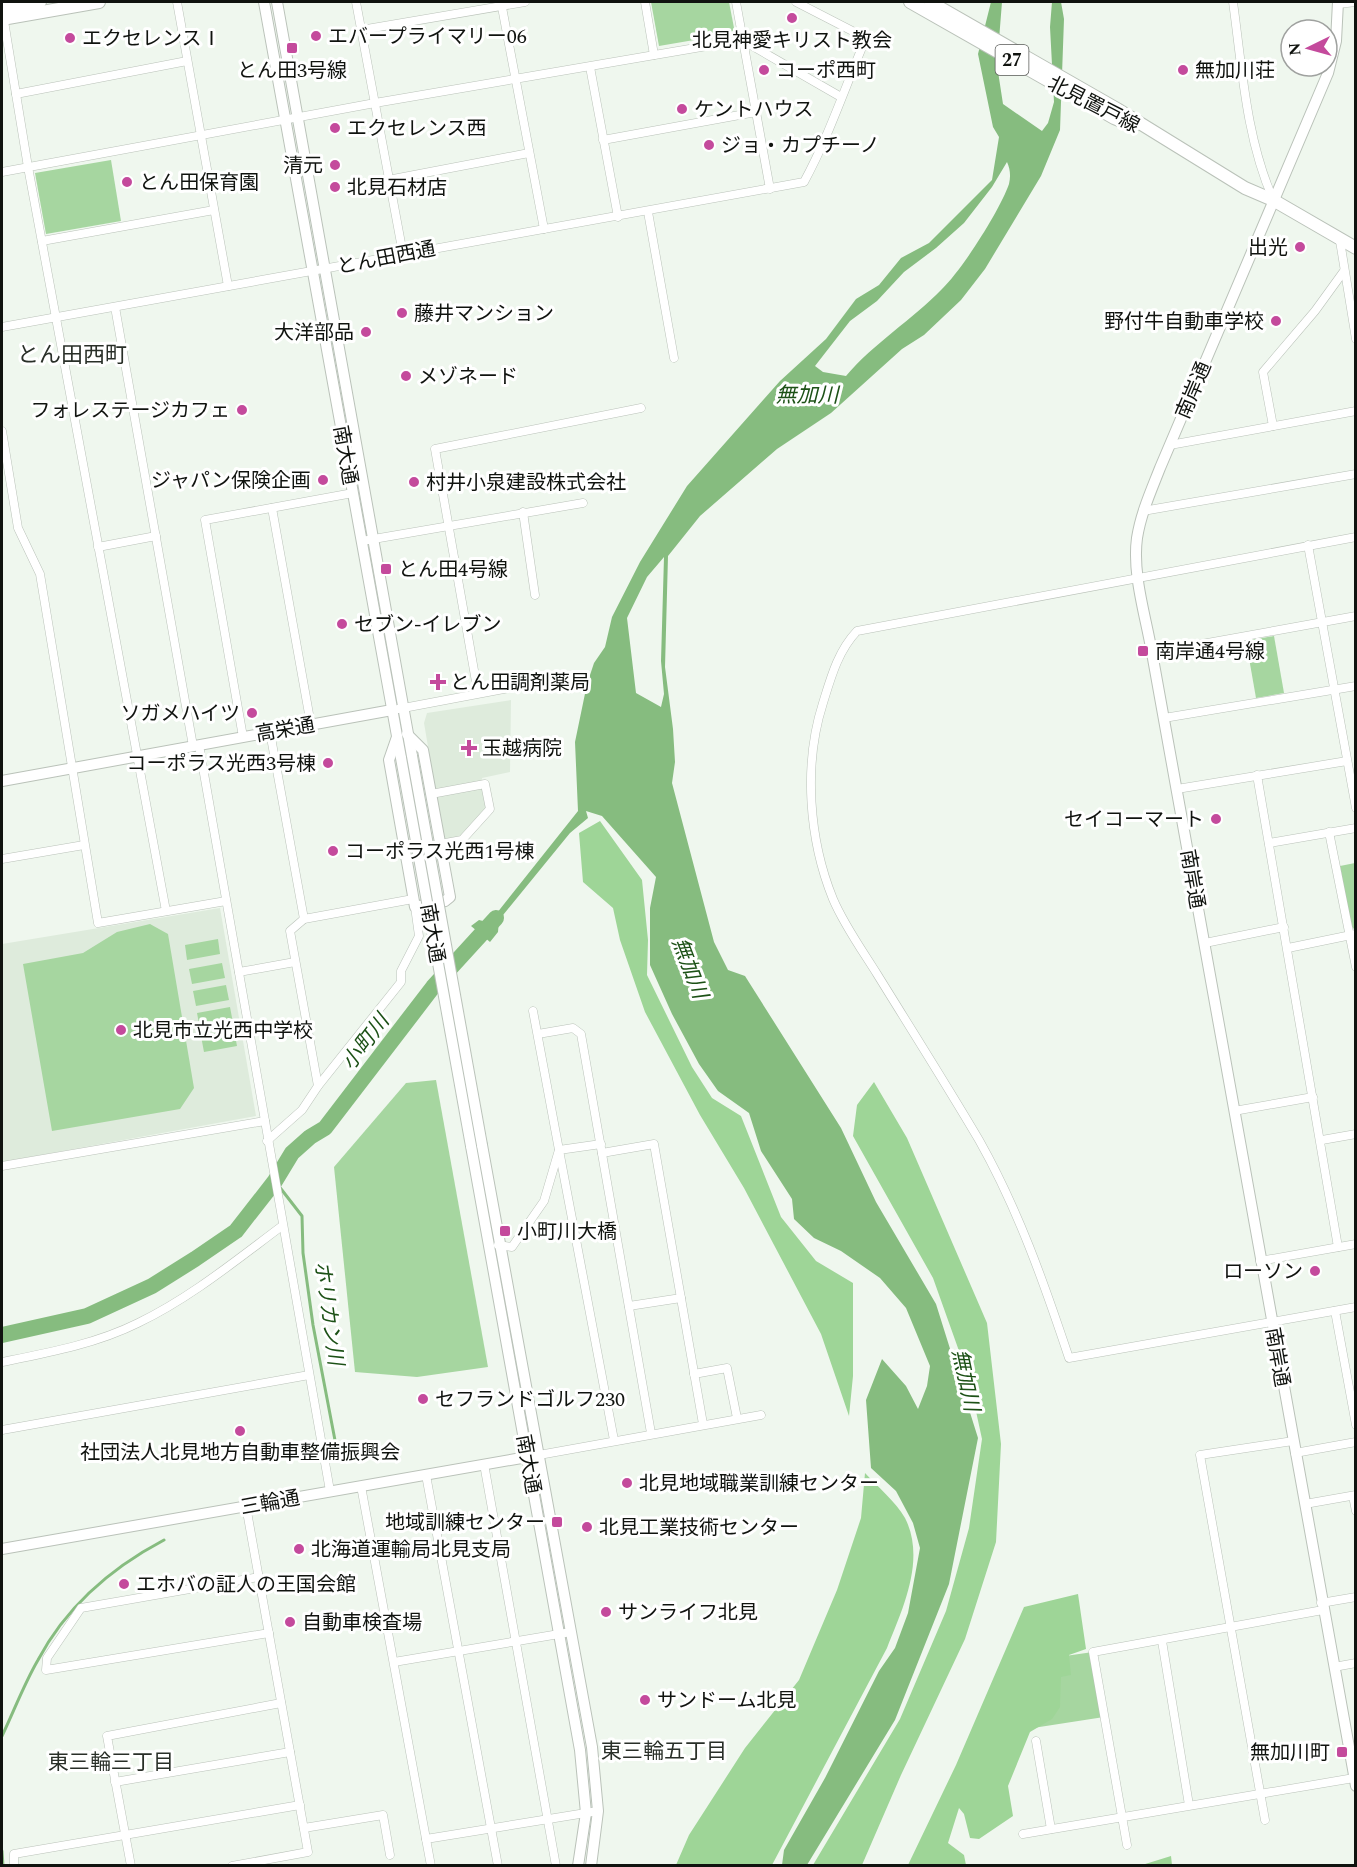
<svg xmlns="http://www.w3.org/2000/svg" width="1357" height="1867" font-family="Spectral,'Noto Sans JP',serif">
	<rect width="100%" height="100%" fill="#eff7ee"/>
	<g fill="#deebdc">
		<path d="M511 700 510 772 482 778 486 809 461 838 444 841 424 723 427 713Z"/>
		<path d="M220 908 256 1116 2 1162V944Z"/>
	</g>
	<g fill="#a6d6a0">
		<path d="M651 2H729L735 33 659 46Z"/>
		<path d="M111 160 121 221 46 234 35 173Z"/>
		<path d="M1274 636 1284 693 1256 698 1246 641Z"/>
		<path d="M1355 863V930L1351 926 1340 866Z"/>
		<path d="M150 924 168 934 194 1088 180 1109 52 1131 23 964 83 953 117 932Z"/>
		<path d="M218 939 220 954 187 960 185 945Z"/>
		<path d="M222 963 225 978 192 984 189 969Z"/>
		<path d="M226 985 229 1000 196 1006 193 991Z"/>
		<path d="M230 1007 233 1023 200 1029 197 1013Z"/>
		<path d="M234 1030 237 1046 204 1052 201 1036Z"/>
		<path d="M436 1080 488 1367 417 1377 355 1372 334 1167 406 1083Z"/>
		<path d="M1093 1652 1104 1717 1033 1728 1051 1658Z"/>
	</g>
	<g fill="#9ed597">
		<path d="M600 821 642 880 648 940 647 975 692 1067 712 1098 741 1116 781 1217 816 1261 853 1283V1376L849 1416 821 1334 744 1188 700 1115 645 1012 620 940 613 908 583 882 579 833Z"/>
		<path d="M874 1082 907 1138 987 1323 1001 1444 996 1542 965 1639 901 1775 862 1865H813L900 1719 946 1611 969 1528 982 1439 969 1379 933 1278 853 1136 857 1105Z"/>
		<path d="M865 1473C877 1486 896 1502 905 1518 926 1559 903 1608 887 1648L772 1865H676L689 1835 745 1748 799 1680 837 1590 861 1518Z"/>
		<path d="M1078 1594 1086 1649 1069 1655 1071 1675 1061 1677 1060 1707 1052 1719 1030 1732 1008 1786 1013 1816 979 1839 970 1838 964 1814 959 1808 948 1843 964 1855 966 1865H908L956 1765 1024 1607Z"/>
		<path d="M1171 1856 1172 1865H1141H1142Z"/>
	</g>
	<path fill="#86bc7f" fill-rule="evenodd" d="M991 2H1002L997 65 1003 104 1042 131 1048 123 1054 102 1050 27 1052 2H1061L1064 19 1060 130 1041 176 985 269 961 300 924 335 902 349 831 413 777 449 700 516 668 556 665 667 673 729 675 762 672 783 714 942 728 970 745 976 841 1128 876 1202 936 1304 978 1438 949 1584 895 1720 807 1865H782L784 1850 825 1778 879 1671 895 1648 908 1613 920 1548 913 1523 896 1491 871 1468 866 1400 882 1359 906 1386 918 1409 927 1386 930 1366 906 1308 880 1278 841 1251 814 1238 794 1219 792 1199 761 1151 749 1113 718 1091 699 1064 672 1014 650 965V908L656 877 602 816 586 811 588 818 570 833 499 920 498 932 490 942 471 926 479 920 487 922 493 918 578 811 575 742 587 684 594 663 605 647 612 617 640 562 687 486 780 381 826 339 856 299 879 285 901 258 929 243 992 180 999 137 993 127 978 54ZM1007 162C1010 169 1011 175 1009 184 1000 210 962 270 942 289 912 320 874 343 846 376L823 372 815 366 850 321 877 301 904 272 936 248 964 223 992 187ZM664 557 661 661 664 694 661 707 636 693 627 618 647 577Z"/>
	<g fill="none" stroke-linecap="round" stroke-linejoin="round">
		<g stroke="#86bc7f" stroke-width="3">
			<path d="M278 1185 302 1216 303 1253 313 1325 338 1456"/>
			<path d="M2 1736C14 1711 24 1684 38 1660 66 1607 111 1568 164 1540"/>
			<path d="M2 1851 3 1866"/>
		</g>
		<path stroke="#86bc7f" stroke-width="16" d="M2 1335 87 1316 152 1286 195 1259 236 1231 275 1181 292 1153 310 1137 325 1128 433 987 496 918"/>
		<defs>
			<g id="street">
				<path d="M177 2 228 286"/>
				<path d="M356 2 403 254"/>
				<path d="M501 2 544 229"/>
				<path d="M645 2 654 55"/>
				<path d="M736 2 770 189"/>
				<path d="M1233 2C1242 67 1246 138 1273 199"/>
				<path d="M1338 4 1356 2"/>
				<path d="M3 15 28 167 166 911"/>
				<path d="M361 30 525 2"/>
				<path d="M590 67 618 217"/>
				<path d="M16 94 187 61"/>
				<path d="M603 140 756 112"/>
				<path d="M2 172 375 103 742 40 841 97"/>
				<path d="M388 180 529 153"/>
				<path d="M648 212 674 358"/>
				<path d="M42 241 214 210"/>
				<path d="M1340 241 1356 339"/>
				<path d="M115 307 193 746"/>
				<path d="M2 327 804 182C829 136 845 87 866 38L796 2"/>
				<path d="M1273 426 1263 372 1315 311 1344 271"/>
				<path d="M2 431 18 528 40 574 98 923 226 901"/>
				<path d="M1170 445 1356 411"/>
				<path d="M272 508 311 725"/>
				<path d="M1143 511 1356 474"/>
				<path d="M523 512 535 595"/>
				<path d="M1356 537 857 631C838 651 831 677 823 703 803 765 809 840 833 899 844 925 862 950 877 974 911 1029 946 1084 979 1140 1018 1209 1044 1283 1069 1358L1356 1307"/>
				<path d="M362 541 583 503"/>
				<path d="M1308 545 1356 808"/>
				<path d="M98 547 156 536"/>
				<path d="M1152 653 1356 616"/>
				<path d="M478 693 435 449 641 408"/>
				<path d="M398 709 509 688"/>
				<path d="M1164 718 1356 686"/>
				<path d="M270 732 304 919 413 899"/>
				<path d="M243 737 205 520 353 493"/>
				<path d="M199 745 330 1491"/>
				<path d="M1257 775 1338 1247"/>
				<path d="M1177 789 1347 761"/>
				<path d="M431 794 485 784 490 809 462 840 440 844"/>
				<path d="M1329 832 1356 967"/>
				<path d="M1269 843 1356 828"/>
				<path d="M2 859 84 845"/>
				<path d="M1205 943 1284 927"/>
				<path d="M1288 948 1356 934"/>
				<path d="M239 972 295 962"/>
				<path d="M538 1034 573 1028 581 1034 651 1433"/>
				<path d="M318 1086 401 982V971L419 936 415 907"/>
				<path d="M1234 1111 1313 1097"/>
				<path d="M1322 1140 1356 1134"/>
				<path d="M267 1141 302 1110 318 1086 290 931 304 919"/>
				<path d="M601 1144 559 1150 614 1440"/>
				<path d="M602 1153 654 1144 703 1424"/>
				<path d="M2 1166 265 1121"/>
				<path d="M498 1245 512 1247 544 1201 559 1150 533 1011"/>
				<path d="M1260 1261 1356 1244"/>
				<path d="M629 1306 681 1298"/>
				<path d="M1335 1311 1356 1425"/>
				<path d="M2 1362C47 1353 96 1344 138 1323 190 1298 235 1261 282 1226"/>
				<path d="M694 1374 727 1368 737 1418"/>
				<path d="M2 1430 309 1375"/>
				<path d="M1295 1453 1356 1442"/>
				<path d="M539 1455 761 1415"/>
				<path d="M484 1464 556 1866"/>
				<path d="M426 1475 498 1866"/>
				<path d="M361 1486 431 1866"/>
				<path d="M1353 1496 1356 1511"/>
				<path d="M1305 1504 1356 1495"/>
				<path d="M259 1577 81 1608 47 1658 46 1670 269 1633"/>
				<path d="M1321 1603 1356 1597"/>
				<path d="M1162 1641 1189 1805"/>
				<path d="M394 1662 571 1632"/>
				<path d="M1334 1667 1356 1663"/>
				<path d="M1036 1741 1051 1829"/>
				<path d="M115 1782 290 1752"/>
				<path d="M1265 1820 1200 1455 1293 1441"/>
				<path d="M304 1828 383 1815 390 1855"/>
				<path d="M1023 1834 1354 1778"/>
				<path d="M426 1839 598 1811"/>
				<path d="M1127 1845 1093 1652 1323 1610"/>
				<path d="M14 1866V1854L300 1805"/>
				<path d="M131 1866 107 1736 281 1703"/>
				<path d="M232 1866 308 1852 246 1506"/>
			</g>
			<g id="secondary">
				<path d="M264 2 401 758"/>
				<path d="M277 2 412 756"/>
				<path d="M1338 2 1336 41 1328 73 1160 468C1151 491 1141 513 1137 538 1132 575 1146 617 1152 653L1356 1786"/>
				<path d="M397 737 389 760 415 907 445 901 450 897 423 750 407 734"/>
				<path d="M2 781 392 710"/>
				<path d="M482 1145 592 1747 598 1811 591 1866"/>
				<path d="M471 1146 580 1750 586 1813 578 1866"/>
				<path d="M2 1549 533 1456"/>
			</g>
			<g id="primary">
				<path d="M910 2 1114 118 1131 125"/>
				<path d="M930 2 1117 109 1245 188 1273 200 1356 248"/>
				<path d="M2 8 40 2"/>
				<path d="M2 19 99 2"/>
			</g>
		</defs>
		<use href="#street" stroke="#bac2b9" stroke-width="9"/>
		<use href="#secondary" stroke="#bac2b9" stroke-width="12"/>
		<use href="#primary" stroke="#bac2b9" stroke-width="14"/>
		<use href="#street" stroke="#fff" stroke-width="8"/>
		<use href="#secondary" stroke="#fff" stroke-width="10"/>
		<use href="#primary" stroke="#fff" stroke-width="12"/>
		<defs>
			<g id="secondary-bridge">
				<path d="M412 756 482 1145"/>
				<path d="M401 758 471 1146"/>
			</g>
		</defs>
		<use href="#secondary-bridge" stroke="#bac2b9" stroke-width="12" stroke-linecap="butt"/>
		<use href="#secondary-bridge" stroke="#fff" stroke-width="10"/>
	</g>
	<g fill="#c44a9c" stroke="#fff" stroke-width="2">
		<circle cx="792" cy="18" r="6"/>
		<circle cx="316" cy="36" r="6"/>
		<circle cx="70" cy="38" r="6"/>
		<rect x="286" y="42" width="12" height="12" rx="3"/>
		<circle cx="764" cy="70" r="6"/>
		<circle cx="1183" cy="70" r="6"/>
		<circle cx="682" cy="109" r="6"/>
		<circle cx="335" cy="128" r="6"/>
		<circle cx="709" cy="145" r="6"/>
		<circle cx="335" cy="165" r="6"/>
		<circle cx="127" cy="182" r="6"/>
		<circle cx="335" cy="187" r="6"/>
		<circle cx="1300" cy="247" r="6"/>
		<circle cx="402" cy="313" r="6"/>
		<circle cx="1276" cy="321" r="6"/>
		<circle cx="366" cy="332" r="6"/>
		<circle cx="406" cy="376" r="6"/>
		<circle cx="242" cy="410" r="6"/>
		<circle cx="323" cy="480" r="6"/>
		<circle cx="414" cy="482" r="6"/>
		<rect x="380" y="563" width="12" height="12" rx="3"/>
		<circle cx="342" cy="624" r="6"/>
		<rect x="1137" y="645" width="12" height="12" rx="3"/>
		<path d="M435 673h6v6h6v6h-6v6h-6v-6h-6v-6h6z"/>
		<circle cx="252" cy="713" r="6"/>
		<path d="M466 739h6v6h6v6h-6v6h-6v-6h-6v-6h6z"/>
		<circle cx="328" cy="763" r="6"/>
		<circle cx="1216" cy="819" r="6"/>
		<circle cx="333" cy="851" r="6"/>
		<circle cx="121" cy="1030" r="6"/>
		<rect x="499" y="1225" width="12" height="12" rx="3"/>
		<circle cx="1315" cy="1271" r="6"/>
		<circle cx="423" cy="1399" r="6"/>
		<circle cx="240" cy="1431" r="6"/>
		<circle cx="627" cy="1483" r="6"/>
		<rect x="551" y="1516" width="12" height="12" rx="3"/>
		<circle cx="587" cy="1527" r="6"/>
		<circle cx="299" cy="1549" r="6"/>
		<circle cx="124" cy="1584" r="6"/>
		<circle cx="606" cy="1612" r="6"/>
		<circle cx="290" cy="1622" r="6"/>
		<circle cx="645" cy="1700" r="6"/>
		<rect x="1336" y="1746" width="12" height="12" rx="3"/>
	</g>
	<g text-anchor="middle" stroke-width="6" stroke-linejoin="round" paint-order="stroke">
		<rect fill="#fff" stroke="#585a57" stroke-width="1.5" x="995.5" y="45" width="33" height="30" rx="4.5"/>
		<g font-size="18" font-weight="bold" fill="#10130f">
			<text x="1012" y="66">27</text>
		</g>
		<g font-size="20" fill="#10130f" stroke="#fff" text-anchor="start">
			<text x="328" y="43">エバープライマリー06</text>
			<text x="82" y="45">エクセレンスⅠ</text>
			<text x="792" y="47" text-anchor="middle">北見神愛キリスト教会</text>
			<text x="292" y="77" text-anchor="middle">とん田3号線</text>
			<text x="776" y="77">コーポ西町</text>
			<text x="1195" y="77">無加川荘</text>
			<text x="694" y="116">ケントハウス</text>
			<text x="347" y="135">エクセレンス西</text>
			<text x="721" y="152">ジョ・カプチーノ</text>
			<text x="323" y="172" text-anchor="end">清元</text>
			<text x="139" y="189">とん田保育園</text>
			<text x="347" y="194">北見石材店</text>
			<text x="1288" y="254" text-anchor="end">出光</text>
			<text x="414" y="320">藤井マンション</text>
			<text x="1264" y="328" text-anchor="end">野付牛自動車学校</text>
			<text x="354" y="339" text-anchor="end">大洋部品</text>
			<text x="418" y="383">メゾネード</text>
			<text x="230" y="417" text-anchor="end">フォレステージカフェ</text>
			<text x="311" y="487" text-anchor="end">ジャパン保険企画</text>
			<text x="426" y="489">村井小泉建設株式会社</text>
			<text x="398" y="576">とん田4号線</text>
			<text x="354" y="631">セブン-イレブン</text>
			<text x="1155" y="658">南岸通4号線</text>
			<text x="450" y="689">とん田調剤薬局</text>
			<text x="240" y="720" text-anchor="end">ソガメハイツ</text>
			<text x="482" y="755">玉越病院</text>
			<text x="316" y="770" text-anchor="end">コーポラス光西3号棟</text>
			<text x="1204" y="826" text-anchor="end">セイコーマート</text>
			<text x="345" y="858">コーポラス光西1号棟</text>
			<text x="133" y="1037">北見市立光西中学校</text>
			<text x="517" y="1238">小町川大橋</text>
			<text x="1303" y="1278" text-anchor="end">ローソン</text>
			<text x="435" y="1406">セフランドゴルフ230</text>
			<text x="240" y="1459" text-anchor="middle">社団法人北見地方自動車整備振興会</text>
			<text x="639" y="1490">北見地域職業訓練センター</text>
			<text x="545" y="1529" text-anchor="end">地域訓練センター</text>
			<text x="599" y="1534">北見工業技術センター</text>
			<text x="311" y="1556">北海道運輸局北見支局</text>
			<text x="136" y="1591">エホバの証人の王国会館</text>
			<text x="618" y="1619">サンライフ北見</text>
			<text x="302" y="1629">自動車検査場</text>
			<text x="657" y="1707">サンドーム北見</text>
			<text x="1330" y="1759" text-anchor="end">無加川町</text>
		</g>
		<g font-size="20" fill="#10130f" stroke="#fff">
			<text transform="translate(1094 104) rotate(27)" y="7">北見置戸線</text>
			<text transform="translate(386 257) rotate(-11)" y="7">とん田西通</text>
			<text transform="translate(1193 390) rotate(-67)" y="7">南岸通</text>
			<text transform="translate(346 455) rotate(80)" y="7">南大通</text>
			<text transform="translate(285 729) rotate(-10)" y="7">高栄通</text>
			<text transform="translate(1193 879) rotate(80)" y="7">南岸通</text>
			<text transform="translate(433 933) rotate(80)" y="7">南大通</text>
			<text transform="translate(1278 1357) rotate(80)" y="7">南岸通</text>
			<text transform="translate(529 1464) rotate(80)" y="7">南大通</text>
			<text transform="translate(270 1502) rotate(-10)" y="7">三輪通</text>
		</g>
		<g font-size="21" font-style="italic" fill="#1c5116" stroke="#fff">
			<text x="807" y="402">無加川</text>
			<text transform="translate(690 968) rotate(69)" y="7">無加川</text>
			<text transform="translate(365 1042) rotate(-53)" y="7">小町川</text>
			<text transform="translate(329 1313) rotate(82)" y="7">ホリカン川</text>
			<text transform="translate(966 1380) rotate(78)" y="7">無加川</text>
		</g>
		<g font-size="21" fill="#292f28" stroke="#fff">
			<text x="664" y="1758">東三輪五丁目</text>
			<text x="111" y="1769">東三輪三丁目</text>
		</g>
		<g font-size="22" fill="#292f28" stroke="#fff">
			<text x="72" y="362">とん田西町</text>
		</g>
	</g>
	<rect width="1357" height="1867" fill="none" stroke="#10130f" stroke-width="6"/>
	<g transform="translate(1309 48) rotate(265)"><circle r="28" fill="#ffffff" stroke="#9fa19f" stroke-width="1.5"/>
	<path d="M0-4.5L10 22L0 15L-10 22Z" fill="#c44a9c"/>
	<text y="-9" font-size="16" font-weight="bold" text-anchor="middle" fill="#10130f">N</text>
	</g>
</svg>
